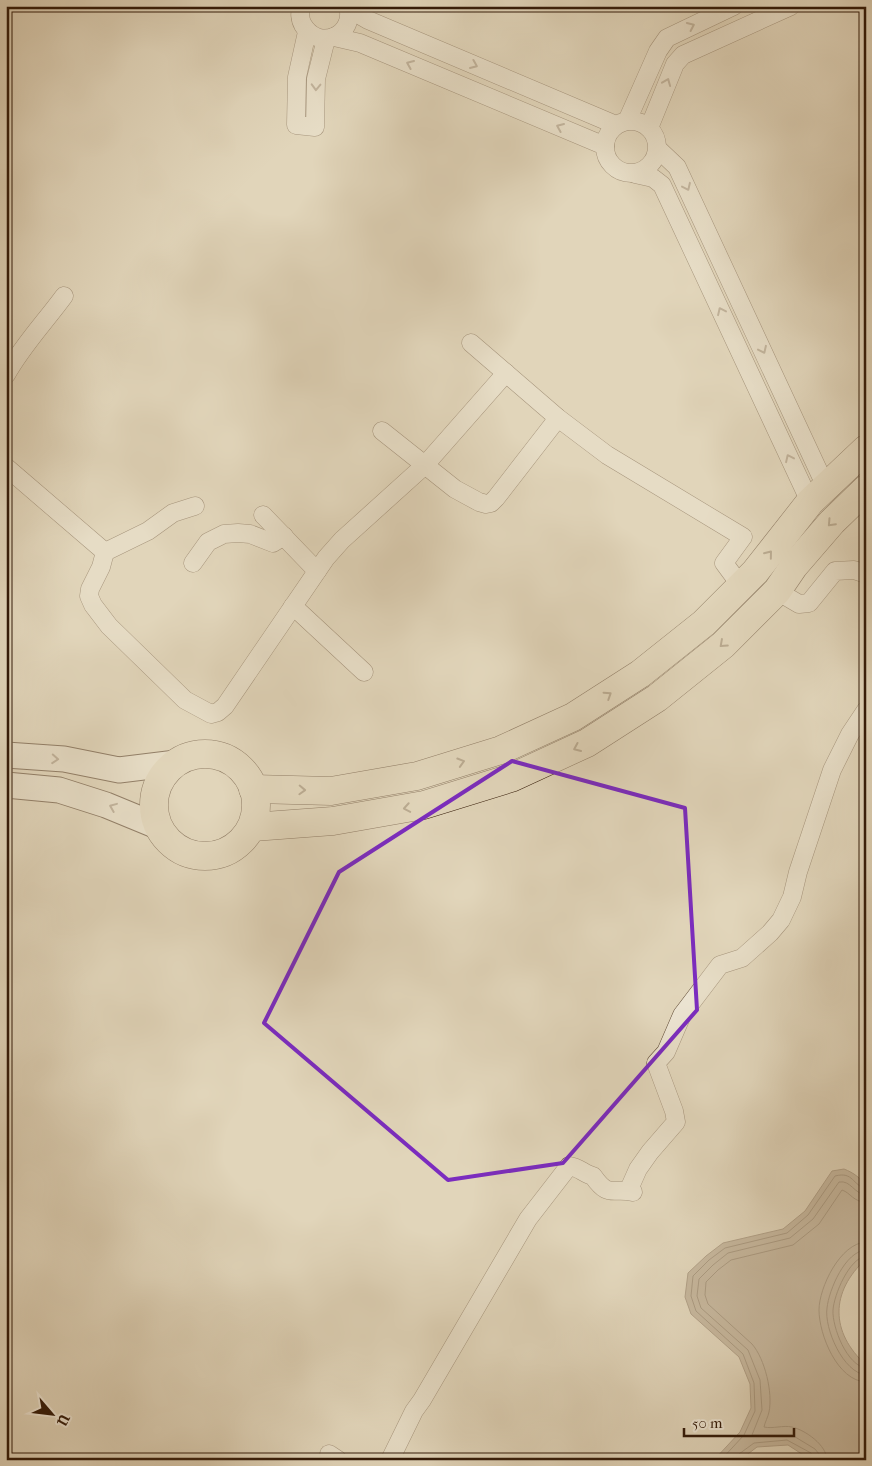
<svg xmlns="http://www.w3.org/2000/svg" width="872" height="1466" font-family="'IM FELL French Canon',serif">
	<rect width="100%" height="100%" fill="#e1d5ba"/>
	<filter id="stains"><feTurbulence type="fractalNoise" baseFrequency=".004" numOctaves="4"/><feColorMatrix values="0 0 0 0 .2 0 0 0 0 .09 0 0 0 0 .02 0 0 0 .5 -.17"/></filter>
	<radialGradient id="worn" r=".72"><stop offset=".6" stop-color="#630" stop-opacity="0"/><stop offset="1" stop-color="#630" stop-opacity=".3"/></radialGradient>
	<path fill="#a6957d" stroke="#78644e" d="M844 1169C854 1173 861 1178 866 1187V1259C830 1292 830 1332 866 1365V1460H811L788 1445 757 1447 740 1460H714L740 1432 751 1408 750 1384 739 1357 691 1314 685 1297 688 1273 706 1256 723 1243 783 1229 805 1211 832 1171Z"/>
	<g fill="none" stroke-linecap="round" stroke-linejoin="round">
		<g stroke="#6c5842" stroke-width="1">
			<path d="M866 1242C840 1243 819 1288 819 1310 819 1334 837 1381 866 1382"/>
			<path d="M866 1250C845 1251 829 1290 827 1308 824 1328 843 1373 866 1375"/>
			<path d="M866 1256C849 1258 834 1295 833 1310 832 1327 847 1366 866 1368"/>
			<path d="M721 1460 744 1435 755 1411 754 1383 743 1354 696 1311 691 1296 693 1276 709 1260 725 1248 787 1233 808 1215 835 1176C854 1171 852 1186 866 1188"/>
			<path d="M738 1460 739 1454 754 1443 787 1440 811 1453 813 1460"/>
			<path d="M820 1460 819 1454 815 1449 792 1435H752L762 1410 760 1380 748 1350 701 1308 697 1296 699 1279 713 1265 728 1253 790 1238 813 1219 839 1182C851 1180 854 1194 866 1195"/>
			<path d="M827 1460C827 1445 805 1430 792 1427 783 1425 773 1429 764 1427 765 1422 768 1417 769 1412 773 1393 765 1359 752 1344L708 1304 705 1295 706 1282 718 1270 731 1260 793 1245 819 1224 842 1190C851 1193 853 1202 866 1202"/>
		</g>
		<defs>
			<g id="street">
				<path d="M302 6C299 12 300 20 303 25 319 52 356 35 348 6"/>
				<path d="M349 9 368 20 616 125"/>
				<path d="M307 32 297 77 296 125 315 127 316 79 326 39"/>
				<path d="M334 37 360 43 605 146"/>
				<circle cx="631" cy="147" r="26"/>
				<path d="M627 121 658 51 667 38 734 6"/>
				<path d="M649 128 675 64 683 55 791 6"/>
				<path d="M658 149 677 167 826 487"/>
				<path d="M635 174 653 178 662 185 810 502"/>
				<path d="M471 343 558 418 607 455 743 537 724 563 741 586"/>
				<path d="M6 375C22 346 45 322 64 296"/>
				<path d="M382 431 455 489 479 502 486 504 491 503 496 498 558 418"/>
				<path d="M6 467 105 552 101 567 90 589 89 596 93 605 109 626 185 700 211 714 218 712 225 706 326 558 342 540 425 465 506 373"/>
				<path d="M263 515 317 571"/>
				<path d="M105 552 148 531 173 513 195 506"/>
				<path d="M193 563 208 542 224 534 238 533 250 534 273 543 284 536"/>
				<path d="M777 591 799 604 809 603 835 571 854 570 866 574"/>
				<path d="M293 606 364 672"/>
				<path d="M329 1454 338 1460"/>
				<path d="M390 1460 414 1411 422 1400 528 1219 569 1166C579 1167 584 1174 593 1176 609 1199 612 1187 633 1192L630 1187 638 1169 650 1152 676 1122 674 1111 656 1063 666 1052 682 1015 720 965 742 958 770 933 781 920 792 897 798 872 832 770 850 734 866 710"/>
			</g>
			<g id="secondary">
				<path d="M6 755 64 759 119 770 176 763"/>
				<path d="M6 785 59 790 106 805 157 826"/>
			</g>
			<g id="primary">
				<circle cx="205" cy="805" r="51"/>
				<path d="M253 789 331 791 417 776 501 750 573 717 640 674 704 623 755 572 810 502 866 449"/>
				<path d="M252 827 333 821 424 805 511 778 587 743 657 698 723 645 777 591 794 566 832 522 866 489"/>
			</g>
		</defs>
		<use href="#street" stroke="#5e4934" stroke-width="19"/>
		<use href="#secondary" stroke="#331a08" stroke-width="27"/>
		<use href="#primary" stroke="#331a08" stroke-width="29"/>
		<use href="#street" stroke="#ece4d2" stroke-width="18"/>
		<use href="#secondary" stroke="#ece4d2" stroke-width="25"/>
		<use href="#primary" stroke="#e1d5ba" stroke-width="28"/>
	</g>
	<defs><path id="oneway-chevron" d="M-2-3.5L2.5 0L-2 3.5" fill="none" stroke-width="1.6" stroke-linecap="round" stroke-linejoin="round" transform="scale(1.25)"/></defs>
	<g stroke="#998977">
		<use href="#oneway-chevron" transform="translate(691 26) rotate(-25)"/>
		<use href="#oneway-chevron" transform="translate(410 64) rotate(-157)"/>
		<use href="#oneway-chevron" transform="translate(474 65) rotate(23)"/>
		<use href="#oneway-chevron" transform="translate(667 82) rotate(-68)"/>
		<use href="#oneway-chevron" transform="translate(316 87) rotate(92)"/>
		<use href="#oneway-chevron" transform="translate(560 127) rotate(-157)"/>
		<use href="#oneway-chevron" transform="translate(687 187) rotate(65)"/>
		<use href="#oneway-chevron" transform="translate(721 311) rotate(-115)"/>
		<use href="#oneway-chevron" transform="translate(763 350) rotate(65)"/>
		<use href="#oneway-chevron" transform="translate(789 458) rotate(-115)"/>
		<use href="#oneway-chevron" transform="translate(55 759) rotate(4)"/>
		<use href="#oneway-chevron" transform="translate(113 807) rotate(-158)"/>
	</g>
	<g stroke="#8a7861">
		<use href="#oneway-chevron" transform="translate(831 523) rotate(133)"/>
		<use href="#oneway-chevron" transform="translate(769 554) rotate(-51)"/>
		<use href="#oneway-chevron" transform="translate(723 644) rotate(138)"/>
		<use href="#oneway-chevron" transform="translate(608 695) rotate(-33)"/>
		<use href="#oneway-chevron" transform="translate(577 748) rotate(156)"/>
		<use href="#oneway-chevron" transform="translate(461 762) rotate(-17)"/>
		<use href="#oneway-chevron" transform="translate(302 790) rotate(2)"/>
		<use href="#oneway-chevron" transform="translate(407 808) rotate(170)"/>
	</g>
	<path d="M0 0H872V1466H0ZM512 761 685 808 697 1010 563 1163 448 1180 264 1023 339 872Z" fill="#e1d5ba" fill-opacity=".55" fill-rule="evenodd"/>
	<path fill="none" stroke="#7b2cbf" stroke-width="4" stroke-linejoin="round" d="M512 761 685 808 697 1010 563 1163 448 1180 264 1023 339 872Z"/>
	<rect width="872" height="1466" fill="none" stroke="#e1d5ba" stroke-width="25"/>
	<rect x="8" y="8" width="857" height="1451" fill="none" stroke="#331a08" stroke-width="2.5"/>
	<rect x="12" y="12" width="847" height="1441" fill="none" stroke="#331a08"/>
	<g transform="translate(52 1414) rotate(118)" stroke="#ece4d2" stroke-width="4" paint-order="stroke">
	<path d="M0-4L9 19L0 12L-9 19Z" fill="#331a08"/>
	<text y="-8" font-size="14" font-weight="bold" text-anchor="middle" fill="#331a08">U</text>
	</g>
	<path d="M684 1428v8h110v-8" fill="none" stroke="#331a08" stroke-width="2.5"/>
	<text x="692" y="1428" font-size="15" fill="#331a08" stroke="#ece4d2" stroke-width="4" paint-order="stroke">50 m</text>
	<rect width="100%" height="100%" filter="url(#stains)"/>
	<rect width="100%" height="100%" fill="url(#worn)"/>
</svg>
